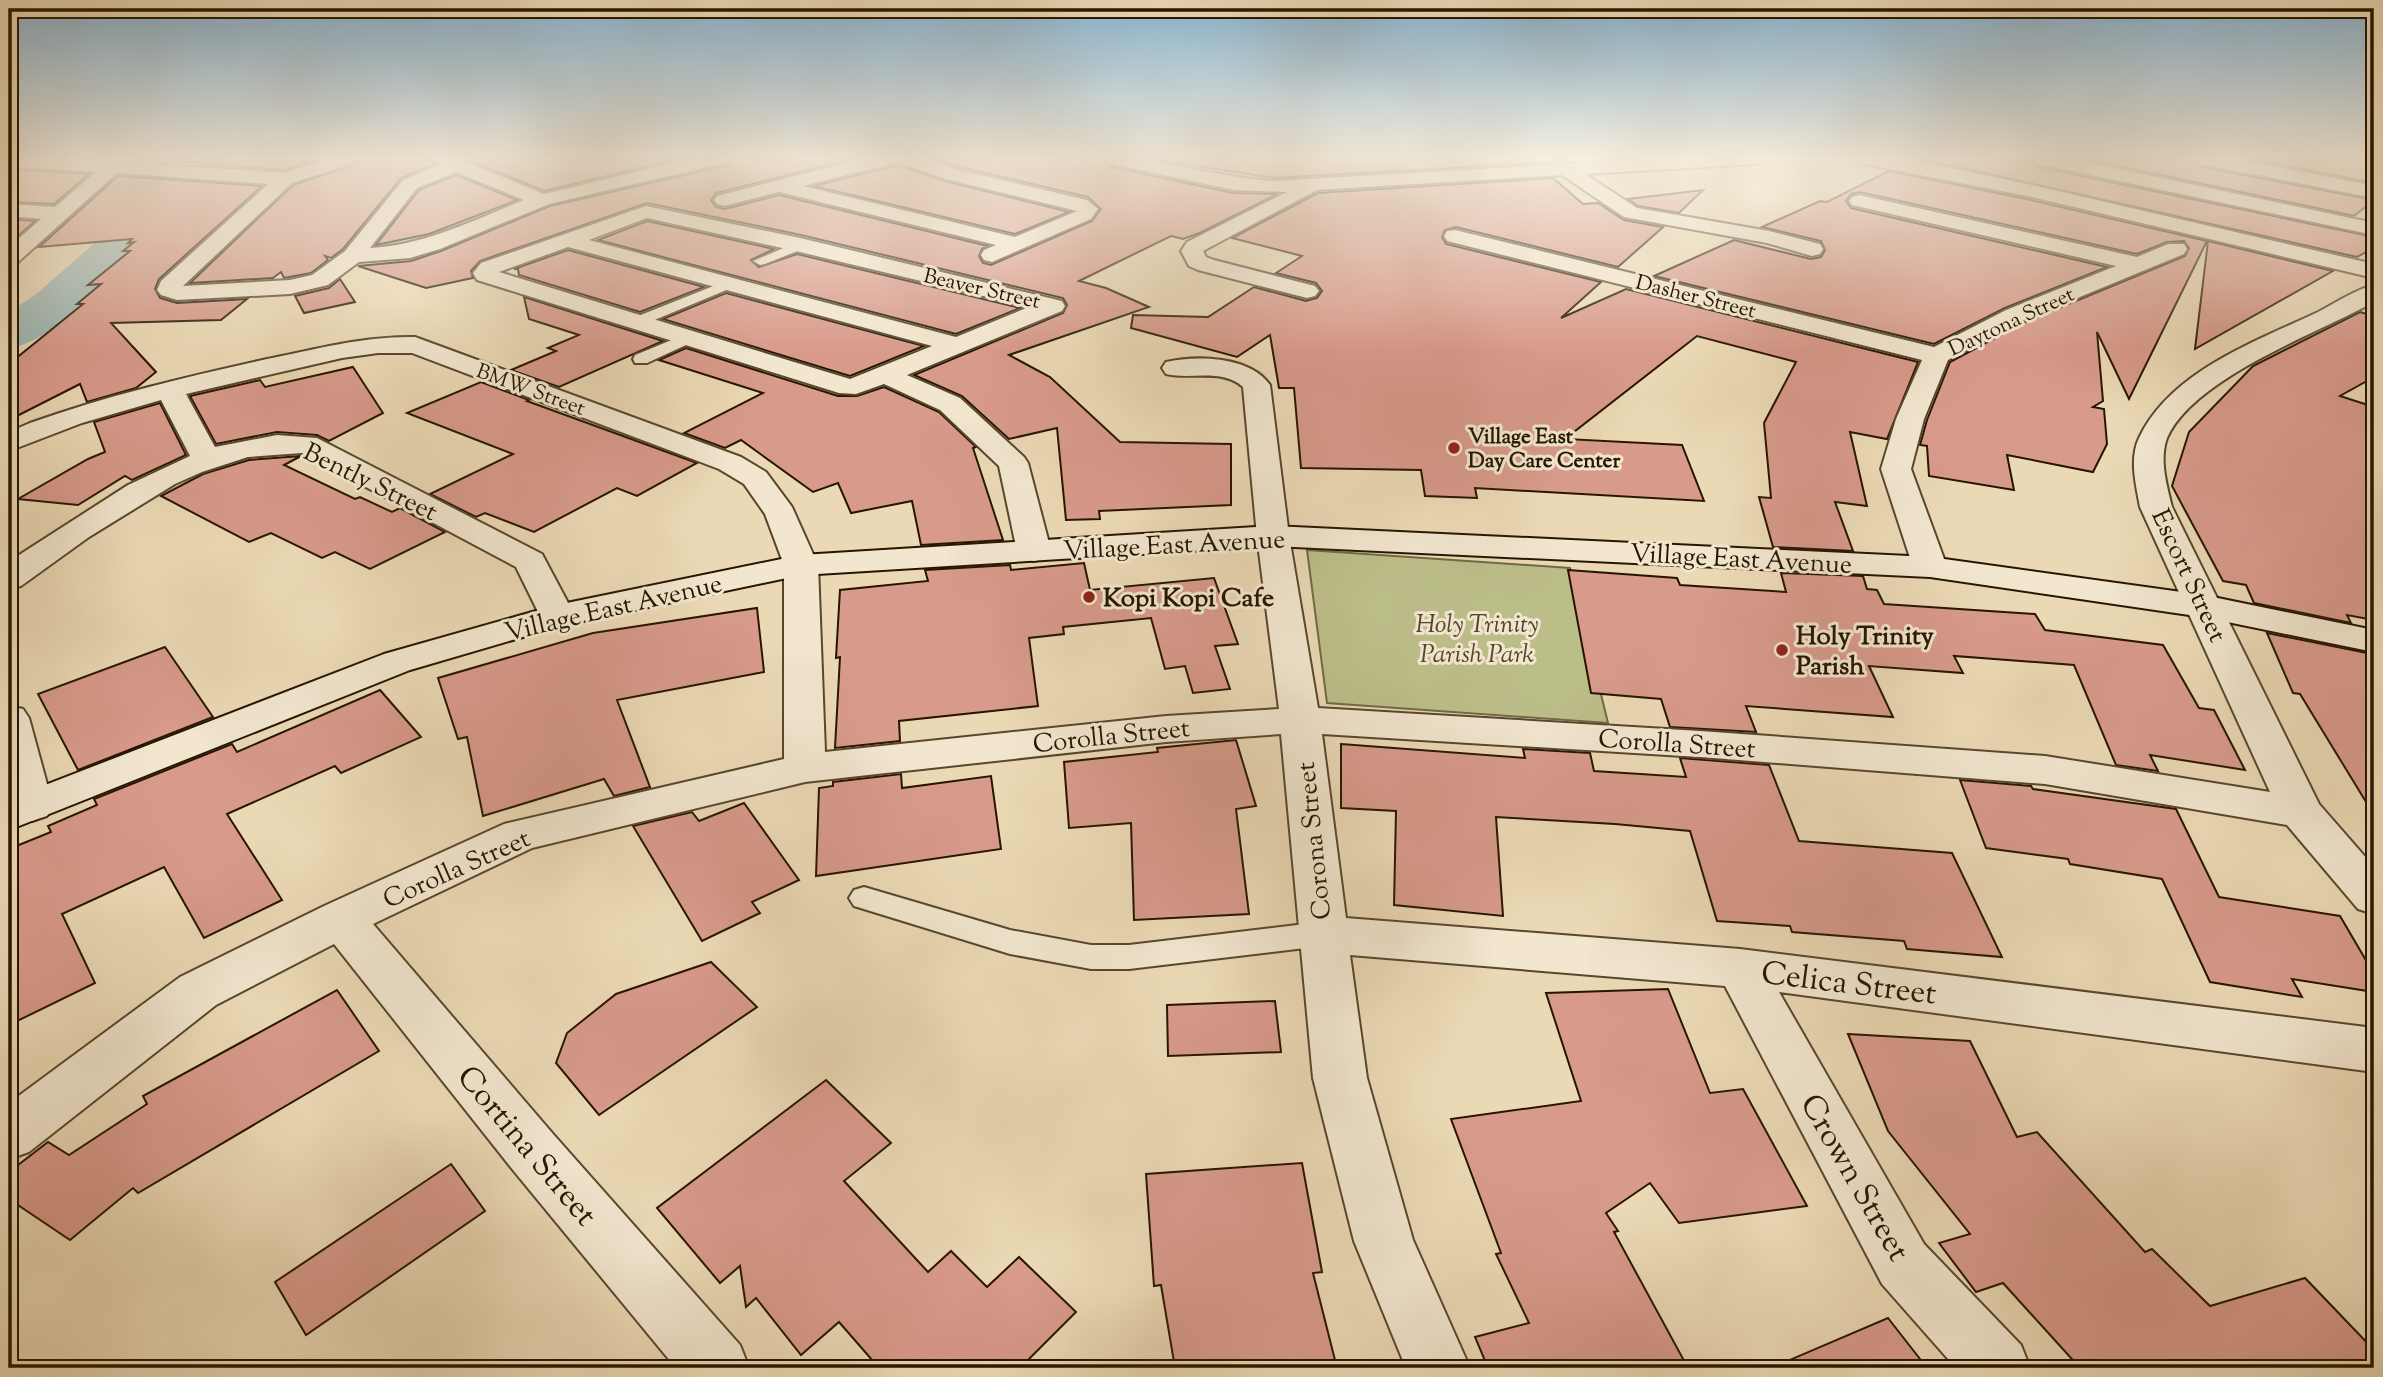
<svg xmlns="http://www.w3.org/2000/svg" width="2383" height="1377" font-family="'Sorts Mill Goudy',serif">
	<rect width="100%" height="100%" fill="#ebd9b5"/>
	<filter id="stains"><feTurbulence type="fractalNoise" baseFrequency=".00286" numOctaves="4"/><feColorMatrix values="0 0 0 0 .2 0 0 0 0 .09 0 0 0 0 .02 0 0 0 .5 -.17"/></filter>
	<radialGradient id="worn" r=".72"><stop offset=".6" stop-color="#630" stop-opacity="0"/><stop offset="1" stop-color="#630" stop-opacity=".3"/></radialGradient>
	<g fill="#bcbe8a" stroke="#716a45" stroke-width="2">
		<path d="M454 169 535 200 389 249 373 245 416 187Z"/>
		<path d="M1307 550 1570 568 1608 723 1327 703Z"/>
	</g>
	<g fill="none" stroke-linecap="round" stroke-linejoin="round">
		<path fill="#9bb9b6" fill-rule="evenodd" d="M210 158H256L251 166C230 178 205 189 186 204 135 245 72 335 9 349V312L35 295 159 187Z"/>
	</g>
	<g fill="#d89a8b" stroke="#261600" stroke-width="2">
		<path d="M136 158H320L284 170Z"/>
		<path d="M360 158H427L434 164 401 178 343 249 331 258 325 256 328 260 311 273 284 278 281 272 273 278 190 283 293 185 357 164Z"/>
		<path d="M464 158H682L544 191Z"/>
		<path d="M732 158H855L716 193 711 200 716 207 725 209 779 195 988 246 982 249 979 256 983 263 991 265 1092 221 1101 209 1088 197 960 167 933 158H1100L1111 167 1233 193 1277 194 1200 233 1183 239 1171 236 1079 281 1106 288 1149 307 1009 355 1050 377 1120 442 1231 444V505L1099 511 1100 519 1066 520 1057 428 1009 439 962 396 914 375 1063 313 1067 305 1063 298 801 235 647 203 480 261 471 271 473 278 426 288 358 266 411 261 441 251 550 206 729 165Z"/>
		<path d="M1146 158H1530L1535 163 1273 178Z"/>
		<path d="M1918 158H2027L2038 167 2374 237V248L2357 257Z"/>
		<path d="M2081 158H2190L2201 167 2374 200 2354 216Z"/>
		<path d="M2247 158H2374V183Z"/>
		<path d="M898 165 945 181 1069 212 1015 234 814 186Z"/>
		<path d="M9 169 89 174 54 204 9 202Z"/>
		<path d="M1889 171 2031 200 2207 241 2129 399 2097 332 2103 401 2093 407 2104 409 2107 444 2093 472 2007 455 2014 490 1929 476 1927 446 1920 445 1927 420 1950 362 2025 322 2185 256 2189 248 2184 241 2167 242 2137 254 1860 192 1851 194 1846 201 1851 208 2107 267 2005 308 1934 344 1654 276 1734 240 1811 259 1821 257 1825 250 1821 241 1762 227 1820 201 1827 202Z"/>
		<path d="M456 175 517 200 429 234 376 245 419 190Z"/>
		<path d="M118 176 262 186 159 279 155 289 160 298 177 303 247 299 221 320 111 323 156 372 136 388 87 402 80 384 9 420V364L83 304H77L101 284 88 285 130 251H123L134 242 128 243 132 239 39 247Z"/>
		<path d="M1553 178 1583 204 1598 203 1624 220 1663 227 1618 267 1456 227 1445 230 1442 237 1446 244 1601 282 1561 318 1626 289 1918 362 1887 439 1850 432 1867 506 1835 502 1853 551 1773 547 1759 497 1771 498 1764 423 1796 362 1697 336 1565 439 1682 445 1704 501 1475 488 1477 498 1425 496 1421 470 1301 468 1294 388H1279L1270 335 1237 357 1131 328 1133 315 1208 317 1254 287 1306 301 1317 298 1322 291 1316 283 1276 273 1302 256 1232 238 1318 193Z"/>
		<path d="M1703 190 1679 213 1638 206 1628 199Z"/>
		<path d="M9 219 35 221 9 244Z"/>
		<path d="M647 221 774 249 751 260 759 267 797 254 1020 308 956 334 598 240Z"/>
		<path d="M2208 241 2333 271 2195 349Z"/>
		<path d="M568 250 704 287 640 312 519 275 518 269H514Z"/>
		<path d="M340 279 355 302 304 313 295 296 329 288Z"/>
		<path d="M726 293 924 346 850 376 663 319Z"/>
		<path d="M524 297 663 341 559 387 511 370 556 351 548 348 579 335 529 319Z"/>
		<path d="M2360 312 2374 316V377L2340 396 2374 407V620L2347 615 2351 623 2254 603 2246 585 2223 581 2172 486 2189 432 2253 366Z"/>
		<path d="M686 348 838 396H857L884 387 939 412 976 447 973 448 1003 540 921 545 912 501 851 513 838 483 813 492 741 440 725 448 684 433 763 393 659 360Z"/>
		<path d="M353 367 383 413 329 441 317 435 277 432 216 444 190 396 260 380 265 387Z"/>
		<path d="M481 382 529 400 527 401 697 463 637 496 617 488 534 532 485 513 476 517 430 494 513 454 407 413Z"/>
		<path d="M160 403 186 455 132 480 125 476 78 505 18 499 88 459 105 452 94 422Z"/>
		<path d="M301 456 284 465 355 499 360 497 392 512 400 508 445 532 370 569 335 552 322 558 271 533 249 542 161 496 203 474 249 460Z"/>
		<path d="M1084 563 1090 590 1214 578 1238 644 1215 646 1230 689 1193 693 1185 666 1165 669 1151 618 1063 627 1064 634 1029 638 1038 706 899 721 900 741 835 748 840 657 836 658 840 590 928 581 925 570 1010 565 1011 570Z"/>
		<path d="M1568 570 1677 578 1680 585 1786 592 1781 573 1863 576 1867 589 1877 590 1884 604 2035 614 2045 630 2163 645 2199 708 2214 710 2245 770 2150 755 2158 771 2116 765 2074 665 1954 656 1963 673 1869 666 1893 717 1746 706 1756 732 1670 727 1661 699 1591 693Z"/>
		<path d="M757 608 764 672 617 700 650 787 614 796 604 779 483 816 467 737 458 739 438 678 593 633Z"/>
		<path d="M2267 633 2367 653 2374 666V815L2300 694 2293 693Z"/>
		<path d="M165 647 213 717 78 770 38 694Z"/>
		<path d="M380 690 421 737 341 773 335 766 227 814 282 900 204 938 164 867 62 914 95 983 9 1025V849L51 832 48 826 97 805 94 799 232 744 237 752Z"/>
		<path d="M1236 740 1256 806 1236 809 1249 914 1134 920 1131 823 1069 828 1064 762 1158 752 1157 748Z"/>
		<path d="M1341 744 1525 758 1523 749 1590 753 1594 771 1686 777 1680 758 1769 765 1799 841 1952 853 2002 957 1907 949 1904 941 1792 932 1790 926 1717 921 1690 831 1615 824 1496 817 1503 916 1394 905 1396 811 1341 808Z"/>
		<path d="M901 774 902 788 991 776 1001 849 816 876 819 788 833 786V782Z"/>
		<path d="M1960 780 2031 786 2033 789 2176 809 2219 897 2340 916 2374 974V992L2292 979 2302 997 2210 982 2162 879 2070 864 2068 859 1986 848Z"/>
		<path d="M744 803 799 880 752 902 760 913 702 941 633 826 692 812 699 821Z"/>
		<path d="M711 962 757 1007 599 1115 556 1063 567 1033 616 994Z"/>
		<path d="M1668 989 1710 1093 1743 1089 1807 1206 1679 1223 1650 1183 1606 1213 1618 1231 1614 1232 1688 1368H1488L1475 1337 1529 1323 1496 1254 1501 1253 1451 1119 1581 1101 1546 993Z"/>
		<path d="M337 990 379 1051 138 1193 133 1188 70 1240 9 1199V1172L48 1142 69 1155 147 1104 143 1096Z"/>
		<path d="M1275 1001 1281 1052 1168 1056 1167 1005Z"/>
		<path d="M1848 1034 1970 1041 2017 1137 2037 1132 2145 1252 2152 1249 2210 1306 2305 1278 2374 1350V1368H2080L2003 1283 1976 1292 1939 1243 1970 1234 1888 1131Z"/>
		<path d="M826 1080 891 1143 844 1181 928 1272 951 1251 987 1287 1019 1257 1076 1312 1020 1368H879L839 1322 801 1355 756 1298 746 1307 740 1266 720 1283 657 1208Z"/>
		<path d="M1302 1163 1322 1272 1313 1273 1337 1368H1175L1161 1285 1154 1286 1146 1174Z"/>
		<path d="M451 1164 485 1211 306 1335 275 1282Z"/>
		<path d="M1888 1318 1927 1368H1771Z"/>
	</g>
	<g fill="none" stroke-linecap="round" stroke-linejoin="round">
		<defs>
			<g id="lane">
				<path d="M800 241 805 242V248L765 264 760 265 753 261Z"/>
				<path d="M731 279 736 280 738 283 736 286 645 324 639 326 631 321 633 318Z"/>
				<path d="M691 332 697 334 699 337 697 340 647 363H635L633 359 635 355Z"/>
				<path d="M864 887 1010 930 1091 945H1129L1322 922 1333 926 1337 934 1333 942 1322 946 1129 969H1091L1010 954 854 906 849 898 854 890Z"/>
			</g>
			<g id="street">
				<path d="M9 158 104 161V158H122V162L284 173 329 158H358L356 162 292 183 183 286 290 280 312 275 345 251 403 180 439 165 430 158H456L544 194 695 158H730L728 162 549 204 440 249 410 258 359 262 328 285 290 294 177 300 161 295 157 290 161 281 268 184 117 173 17 263 9 265V247L41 219 9 216V204L55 207 96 172 9 166ZM456 172 524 200C474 220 425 245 370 248L417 188Z"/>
				<path d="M867 158H924L959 170 1087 200 1098 209 1091 219 992 262 984 260 981 255 984 250 996 245 779 192 724 206 717 204 714 200 717 196ZM898 162 946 179 1077 211 1015 237 803 186Z"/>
				<path d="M1103 158C1161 158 1215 177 1273 181L1550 165 1559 159 1570 164 1657 158H1766L1757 164 1585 174 1637 208 1769 231 1820 244 1823 249 1820 254 1812 256 1767 243 1624 217 1562 175 1317 190 1203 251 1206 257 1214 260 1315 286 1319 291 1315 296 1307 298 1198 270 1189 266 1181 251 1187 242 1287 192 1234 190 1112 164Z"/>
				<path d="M1856 158H1903L2032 185 2374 264V278L2032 197 1865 164Z"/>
				<path d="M2030 158H2067L2374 223V235L2039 164Z"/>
				<path d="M2193 158H2232L2374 186V198L2202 164Z"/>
				<path d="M1859 195 2137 257 2168 244H2184L2187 249 2184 254 2024 320 1948 360 1924 419 1911 469 1947 567 1942 574 1930 577 1918 574 1913 567 1881 469 1896 419 1922 360 1447 241 1444 236 1447 231 1455 230 1934 347 2006 310 2116 266 1852 205 1849 201 1852 197Z"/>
				<path d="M646 206 800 238 1062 301 1065 306 1062 311 907 375 960 398 1024 457 1028 463 1051 551 1046 558 1034 561 1022 558 1017 551 999 466 940 410 884 384 856 394 839 393 477 280 473 273 481 263ZM647 218 800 252 1029 307 956 337 589 240ZM568 247 932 346 850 379 499 272Z"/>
				<path d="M2374 285V302C2318 333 2193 378 2167 438 2159 460 2167 486 2172 507L2319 804 2374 867V914L2358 909 2287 825 2045 784 1700 757 1322 734 1346 918 1740 949 2374 1028V1072L1779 992 1924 1244 2021 1345 2030 1368H1956L1882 1284 1725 986 1350 955 1367 1078 1413 1240 1470 1368H1406L1354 1241 1313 1078 1281 734 1166 742 805 782 532 848 373 924 553 1134 740 1345 749 1368H676L513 1170 334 944 216 1005 29 1152 9 1159V1103L180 977 324 906 504 824 784 759V565L765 514 744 484 719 469 412 353H378L342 358 186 394 215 447 277 435 317 438 542 554 575 616 570 624 557 627 544 624 516 567 302 453 248 457 202 472 175 484 89 537 21 586 9 589V562L16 557 128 485 190 456 161 400 82 423 9 451V432L30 423C109 395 186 377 267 359 317 349 364 336 415 337L741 457 766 472 792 507 818 565 825 752 1166 716 1279 709 1257 536 1243 387C1222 368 1191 380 1166 374L1162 368 1166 362C1197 355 1250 356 1270 385L1289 536 1318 708 1700 731 2045 756 2270 792 2140 507C2136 485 2129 459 2139 438 2170 372 2254 342 2316 313 2334 304 2354 290 2374 285Z"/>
				<path d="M9 706 23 709 29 718 53 806 47 816 32 821 17 816 9 799Z"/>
			</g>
			<path id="secondary" d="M1273 526 1930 557 2203 595 2374 630V652L2203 617 1930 577 1273 546 801 575 564 625 410 670 9 830V799L384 654 557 605 801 555Z"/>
		</defs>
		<use href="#lane" stroke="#57472d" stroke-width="4"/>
		<use href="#street" stroke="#57472d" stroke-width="4"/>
		<use href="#secondary" stroke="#261600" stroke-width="4"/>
		<use href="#lane" fill="#f2e6cf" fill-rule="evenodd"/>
		<use href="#street" fill="#f2e6cf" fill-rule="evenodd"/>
		<use href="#secondary" fill="#f2e6cf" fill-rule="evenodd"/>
	</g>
	<linearGradient id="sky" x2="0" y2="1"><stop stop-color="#89b6d4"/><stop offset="0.45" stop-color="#f6eede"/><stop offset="1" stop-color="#f6eede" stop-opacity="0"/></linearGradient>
	<rect width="2383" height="351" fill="url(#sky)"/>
	<g fill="#8f2418" stroke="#f2e6cf" stroke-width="2.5">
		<circle cx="1454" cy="448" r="7"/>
		<circle cx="1089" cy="597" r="7"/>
		<circle cx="1782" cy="650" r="7"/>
	</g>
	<g text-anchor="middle" stroke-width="6" stroke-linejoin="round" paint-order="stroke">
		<g font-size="21" fill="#261600" stroke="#f2e6cf">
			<text transform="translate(982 288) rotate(13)" y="7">Beaver Street</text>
			<text transform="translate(1696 296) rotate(14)" y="7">Dasher Street</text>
			<text transform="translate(2011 321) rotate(-25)" y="7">Daytona Street</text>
			<text transform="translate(531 389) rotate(20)" y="7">BMW Street</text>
		</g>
		<g font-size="21" font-weight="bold" fill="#261600" stroke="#f2e6cf" text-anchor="start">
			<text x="1468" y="443">Village East<tspan x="1468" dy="24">Day Care Center</tspan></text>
		</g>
		<g font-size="26" fill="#261600" stroke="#f2e6cf">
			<text transform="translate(371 481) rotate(26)" y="9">Bently Street</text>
			<text transform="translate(1174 544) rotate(-3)" y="9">Village East Avenue</text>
			<text transform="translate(1741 558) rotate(3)" y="9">Village East Avenue</text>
			<text transform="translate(2190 575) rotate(65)" y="9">Escort Street</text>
			<text transform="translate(613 607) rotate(-13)" y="9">Village East Avenue</text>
			<text transform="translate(1111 735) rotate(-6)" y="9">Corolla Street</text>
			<text transform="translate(1677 743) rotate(4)" y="9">Corolla Street</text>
			<text transform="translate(1313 841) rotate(-96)" y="9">Corona Street</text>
			<text transform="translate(456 868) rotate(-24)" y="9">Corolla Street</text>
		</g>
		<g font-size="26" font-weight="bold" fill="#261600" stroke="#f2e6cf" text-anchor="start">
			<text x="1103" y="606">Kopi Kopi Cafe</text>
			<text x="1796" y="644">Holy Trinity<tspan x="1796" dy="30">Parish</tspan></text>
		</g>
		<g font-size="26" font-style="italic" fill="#534829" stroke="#f2e6cf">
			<text x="1477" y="632">Holy Trinity<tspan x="1477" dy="30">Parish Park</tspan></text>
		</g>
		<g font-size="32" fill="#261600" stroke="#f2e6cf">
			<text transform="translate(1849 982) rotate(7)" y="11">Celica Street</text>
			<text transform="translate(528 1145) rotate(50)" y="11">Cortina Street</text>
			<text transform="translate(1856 1177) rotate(60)" y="11">Crown Street</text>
		</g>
	</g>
	<rect width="2383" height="1377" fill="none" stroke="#ebd9b5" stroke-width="35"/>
	<rect x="10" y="10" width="2362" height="1356" fill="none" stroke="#261600" stroke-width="3.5"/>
	<rect x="18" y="18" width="2348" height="1342" fill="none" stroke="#261600" stroke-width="2"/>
	<rect width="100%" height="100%" filter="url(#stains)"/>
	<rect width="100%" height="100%" fill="url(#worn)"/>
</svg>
